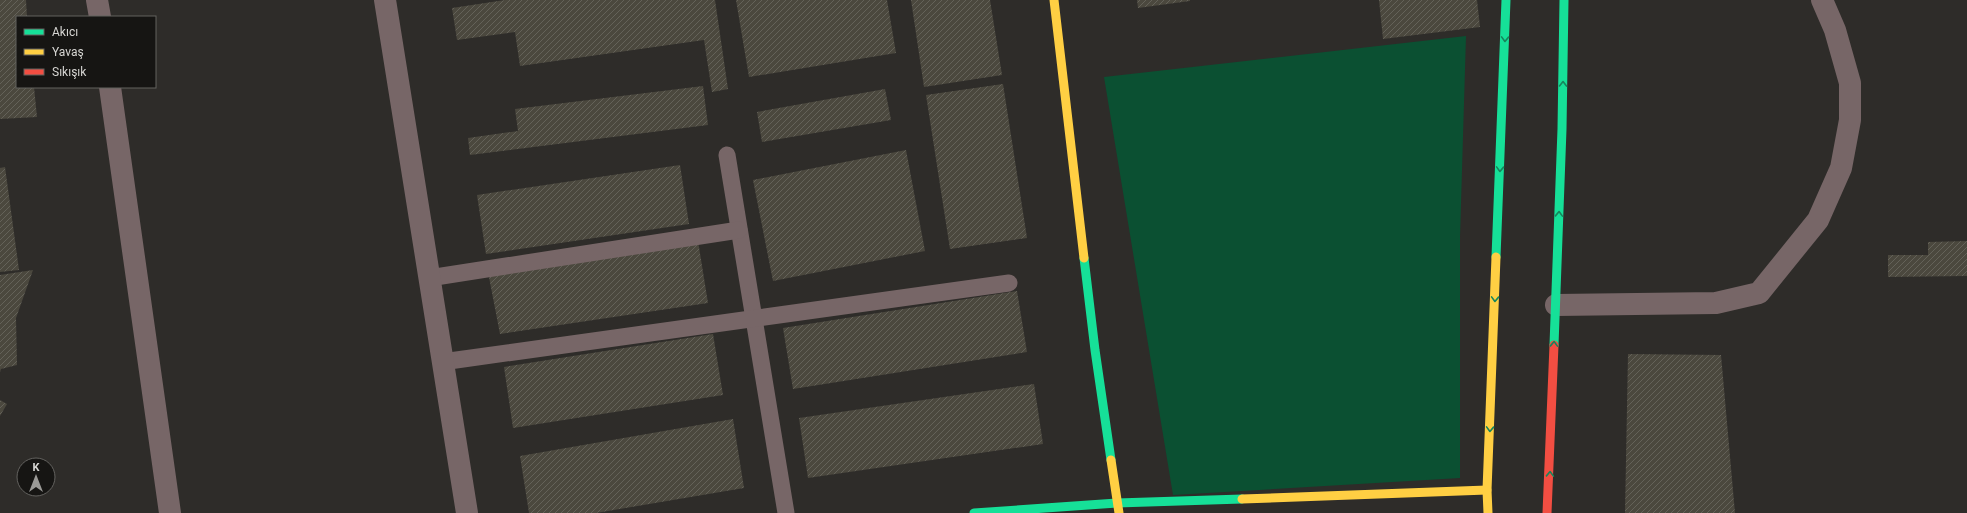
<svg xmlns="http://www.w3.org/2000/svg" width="1967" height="513" font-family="Roboto,sans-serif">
	<defs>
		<pattern id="building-hatch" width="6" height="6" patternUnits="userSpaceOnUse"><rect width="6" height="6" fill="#4b483e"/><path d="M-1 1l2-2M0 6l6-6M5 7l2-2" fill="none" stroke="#646259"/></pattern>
	</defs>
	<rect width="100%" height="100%" fill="#2e2c29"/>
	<path fill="#0b5032" d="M1466 36 1460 237V478L1173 495 1104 77Z"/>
	<g fill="url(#building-hatch)">
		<path d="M0 0H26L27 17H17V87H34L37 117 0 119Z"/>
		<path d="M505 0H715L728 89 712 92 704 40 520 66 515 32 457 40 452 8Z"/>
		<path d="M736 0H887L896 53 749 77Z"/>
		<path d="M911 0H990L1002 75 924 87Z"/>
		<path d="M1137 0H1190V1L1138 8Z"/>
		<path d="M1379 0H1477L1480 27 1383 39Z"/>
		<path d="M1003 84 1027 238 950 249 926 95Z"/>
		<path d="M703 86 708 125 470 155 468 138 518 131 515 109Z"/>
		<path d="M885 89 891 120 762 142 757 112Z"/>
		<path d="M906 150 925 251 773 281 753 180Z"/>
		<path d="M680 165 689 224 486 254 477 195Z"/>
		<path d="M5 167 19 270 0 272V168Z"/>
		<path d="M698 241 708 303 500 334 488 272Z"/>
		<path d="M1967 241V276L1888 277V255H1928V242Z"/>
		<path d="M33 270 16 318 17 365 1 369 0 372V275Z"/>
		<path d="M1017 291 1027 352 793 389 783 328Z"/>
		<path d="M713 334 723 395 513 428 504 367Z"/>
		<path d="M1628 354 1721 355 1735 513H1625Z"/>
		<path d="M1034 384 1043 444 808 478 799 418Z"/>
		<path d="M0 400 7 404 0 416Z"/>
		<path d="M733 419 744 488 596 513H529L520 456Z"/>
	</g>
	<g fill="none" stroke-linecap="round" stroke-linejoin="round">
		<g stroke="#776667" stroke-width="17">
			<path d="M727 155 786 513"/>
			<path d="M429 278 739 230"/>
			<path d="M442 362 1009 283"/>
		</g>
		<g stroke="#776667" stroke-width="22">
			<path d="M97 0 100 17"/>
			<path d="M385 0 467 513"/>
			<path d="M110 87 170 513"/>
			<path d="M1556 305 1716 303 1759 293 1818 220 1841 168 1850 120V83L1835 30 1822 0"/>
		</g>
		<g stroke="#16e098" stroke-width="9">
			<path d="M1496 257 1506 0"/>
			<path d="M1084 258 1095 350 1111 460"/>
			<path d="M1554 345 1562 129 1564 0"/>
			<path d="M974 513 1117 503 1242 499"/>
		</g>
		<g stroke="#ffcf43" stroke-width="9">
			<path d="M1054 0 1084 258"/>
			<path d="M1111 460 1119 513"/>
			<path d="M1242 499 1487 490"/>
			<path d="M1488 513 1487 490 1496 257"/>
		</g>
		<path stroke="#f24e42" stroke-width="9" d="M1547 513 1554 345"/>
	</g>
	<defs><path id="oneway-chevron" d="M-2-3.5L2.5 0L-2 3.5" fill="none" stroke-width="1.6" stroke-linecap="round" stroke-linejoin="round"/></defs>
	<g stroke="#16855c">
		<use href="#oneway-chevron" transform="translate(1505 39) rotate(92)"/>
		<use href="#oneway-chevron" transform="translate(1563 84) rotate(-89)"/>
		<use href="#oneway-chevron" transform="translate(1500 169) rotate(92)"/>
		<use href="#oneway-chevron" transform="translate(1559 214) rotate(-88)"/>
		<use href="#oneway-chevron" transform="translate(1495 299) rotate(92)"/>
		<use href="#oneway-chevron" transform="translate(1554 344) rotate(-88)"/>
		<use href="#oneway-chevron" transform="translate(1490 429) rotate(92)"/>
		<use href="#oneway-chevron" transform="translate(1550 474) rotate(-88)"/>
	</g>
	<rect x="16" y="16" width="140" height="72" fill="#161513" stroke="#63625f"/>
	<rect x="24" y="29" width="20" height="6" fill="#16e098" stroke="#63625f"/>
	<text x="52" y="36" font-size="12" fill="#d6d5d2">Akıcı</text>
	<rect x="24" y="49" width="20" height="6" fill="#ffcf43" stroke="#63625f"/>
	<text x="52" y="56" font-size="12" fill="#d6d5d2">Yavaş</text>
	<rect x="24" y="69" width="20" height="6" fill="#f24e42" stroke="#63625f"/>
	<text x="52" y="76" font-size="12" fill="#d6d5d2">Sıkışık</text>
	<g transform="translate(36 477)"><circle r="19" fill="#161513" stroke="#63625f"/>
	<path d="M0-3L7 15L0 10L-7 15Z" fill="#9b9a97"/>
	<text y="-6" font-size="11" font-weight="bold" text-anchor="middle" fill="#d6d5d2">K</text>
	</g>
</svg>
